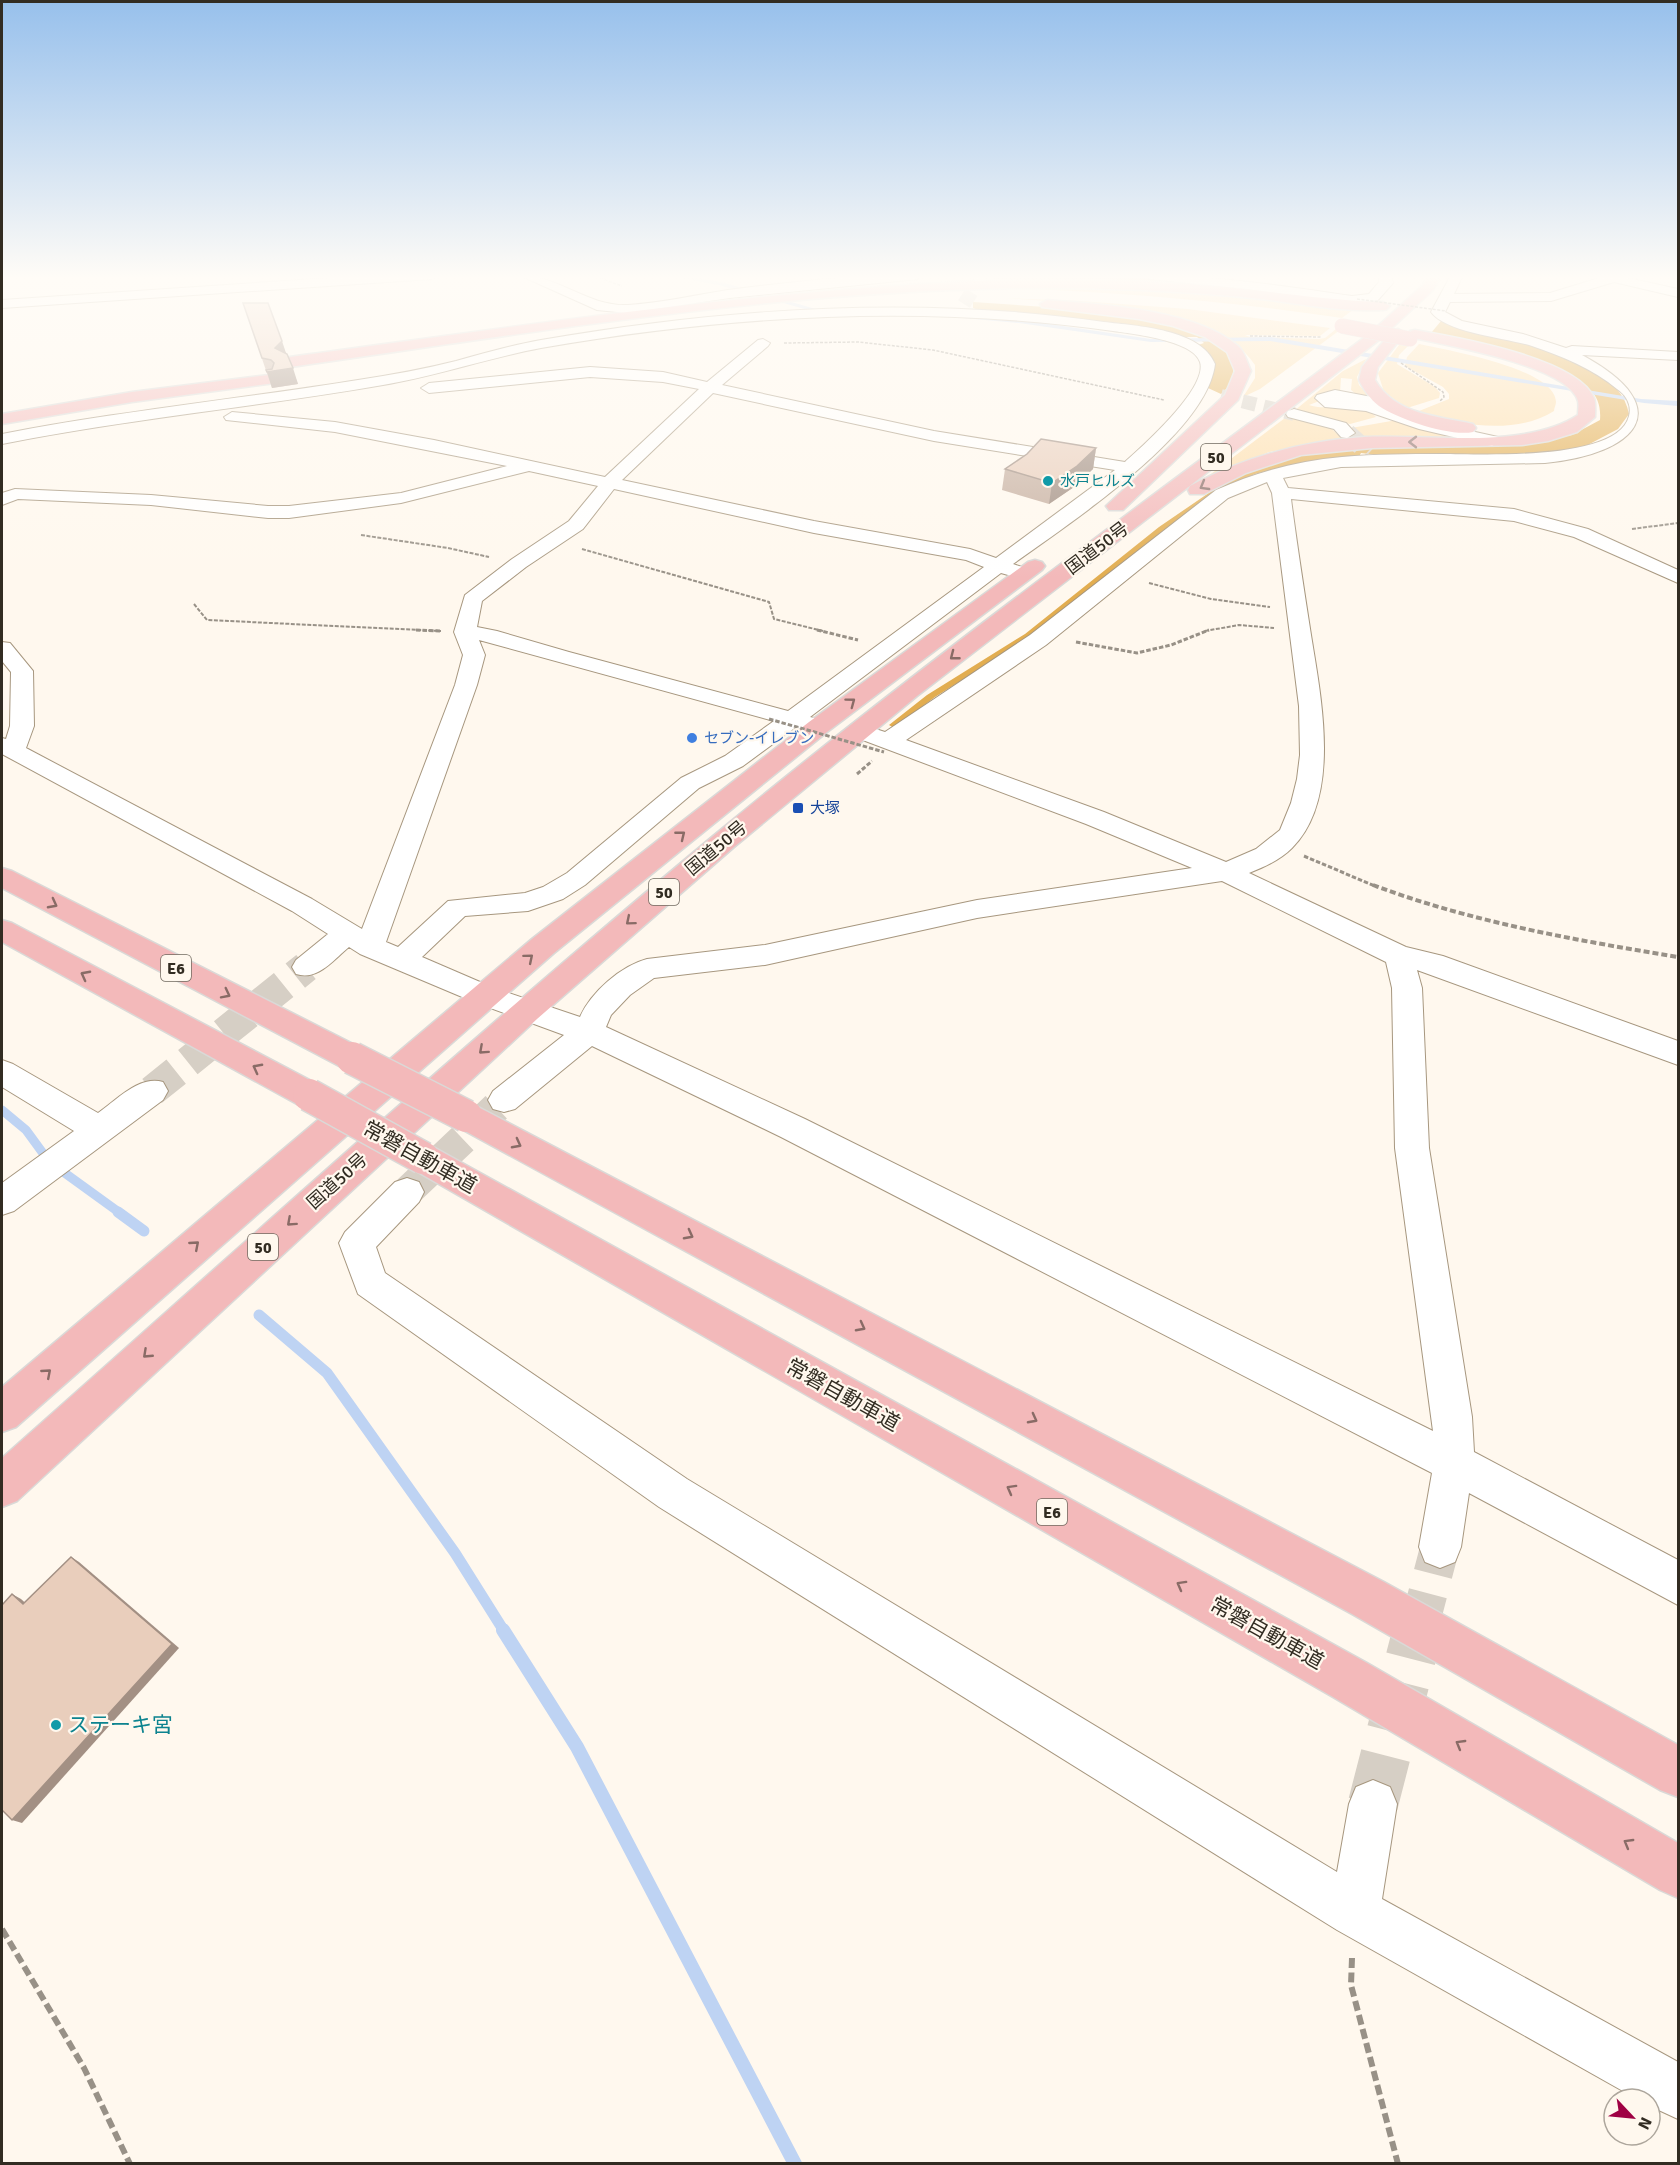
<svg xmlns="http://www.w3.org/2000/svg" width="1680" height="2165" font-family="Signika,'Noto Sans JP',sans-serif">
	<rect width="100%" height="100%" fill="#fff8ee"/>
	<g fill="#fddeac">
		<path d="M1030 287 1209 292 1354 309 1342 318C1230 301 1118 292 1005 288Z"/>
		<path d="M1006 298 1081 301 1188 309 1330 328 1320 336H1315L1245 335 1250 337 1319 339 1325 338 1336 329 1340 330 1260 389 1243 397 1255 378V365C1242 347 1229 337 1208 328L1086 304Z"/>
		<path d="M1402 341 1411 343 1399 355 1397 364 1435 387 1440 393 1439 398 1407 408 1384 392 1378 373Z"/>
		<path d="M1419 344C1446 350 1555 368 1556 402 1556 405 1554 408 1554 411 1516 435 1459 426 1419 411L1449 399V394L1443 387 1405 366 1407 357Z"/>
		<path d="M1366 359 1357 377 1359 385 1371 398 1358 396 1351 390 1352 379 1341 378 1340 393 1309 405C1330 413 1358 396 1376 417L1350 424 1294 411 1343 371Z"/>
		<path d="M1289 415 1328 425 1342 439 1269 452 1215 475 1211 474Z"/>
		<path d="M1397 420 1462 437 1356 438 1351 428Z"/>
	</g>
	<g fill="#e2ad50">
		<path d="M998 275H1121L1244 286 1328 300 995 281V276Z"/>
		<path d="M973 302 1061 308 1156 320 1202 335 1220 344 1234 360 1232 383 1221 394 1208 388 1215 362 1198 345 1204 343 1197 337H1179L982 311 973 308Z"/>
		<path d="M1441 321C1490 334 1619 353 1629 414L1618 429 1582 448 1538 454 1386 456 1361 453 1358 458 1292 465 1255 474 1221 489 1194 507 1035 634 935 697 894 728 889 725 927 695 1025 634 1159 527 1216 488 1249 471 1279 460 1326 451 1368 447 1538 442 1572 435 1600 420C1602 393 1587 386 1566 374L1431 333Z"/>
	</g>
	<path fill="#bed3f3" d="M664 275H685L725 283 826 312H889L1022 320 1151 339 1271 337 1641 399 1678 401V406L1644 403 1270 341 1151 342 1019 323 952 317 888 315 833 317 719 285Z"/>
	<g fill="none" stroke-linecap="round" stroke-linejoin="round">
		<g stroke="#bed3f3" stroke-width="9">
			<path d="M2 1110 26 1130 45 1156"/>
			<path d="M62 1171 120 1213"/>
		</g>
		<g stroke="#bed3f3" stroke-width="11">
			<path d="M118 1212 144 1231"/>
			<path d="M259 1315 327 1373 455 1553 504 1631"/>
		</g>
		<path stroke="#bed3f3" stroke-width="14" d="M503 1630 577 1747 795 2164"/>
		<g stroke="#d6cfc5" stroke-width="14" stroke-dasharray="14 8" stroke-linecap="butt">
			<path d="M964 304 980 279"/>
			<path d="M1221 396 1294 414"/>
		</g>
		<path stroke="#d6cfc5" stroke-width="19" stroke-dasharray="19 9" stroke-linecap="butt" d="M1347 433 1369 453"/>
		<g stroke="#d6cfc5" stroke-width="31" stroke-dasharray="31 15" stroke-linecap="butt">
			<path d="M152 1091 306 967"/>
			<path d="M407 1192 504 1100"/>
		</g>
		<path stroke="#d6cfc5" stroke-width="39" stroke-dasharray="39 20" stroke-linecap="butt" d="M1418 1631 1440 1547"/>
		<path stroke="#d6cfc5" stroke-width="50" stroke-dasharray="50 25" stroke-linecap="butt" d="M1373 1804 1418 1630"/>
		<defs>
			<g id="minor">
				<path d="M375 275H438L432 279 2 308V300Z"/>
				<path d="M519 275C558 275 588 307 628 305 661 303 695 295 728 290 792 282 859 274 924 275L918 279 730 298 627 313 597 310Z"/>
				<path d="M973 275H985L986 279 985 282H975Z"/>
				<path d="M1143 275C1213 275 1282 286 1352 296L1369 294 1379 282V275H1391L1393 283 1378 300 1352 304 1248 289 1149 279Z"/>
				<path d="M1451 275H1463L1454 294 1550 293 1609 275H1630L1628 278 1678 289V297L1614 282 1551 301 1450 302 1445 312 1462 321 1523 334 1566 348 1572 346 1678 352V360L1582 355C1680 408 1637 454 1545 463L1341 467 1283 478 1288 488 1514 509 1588 529 1678 570V583L1574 537 1514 521 1291 499C1297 545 1304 590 1311 635 1321 697 1342 798 1292 848 1281 859 1265 867 1249 873L1406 947 1443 956 1678 1041V1065L1417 970 1422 988 1429 1148 1472 1417 1474 1452 1678 1560V1605L1469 1493 1461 1547 1455 1562 1440 1568 1425 1562 1419 1547 1432 1473 781 1137 592 1046 515 1109 504 1112 493 1109 488 1100 493 1091 564 1035 474 1002 360 954 349 947C333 960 318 981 296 974L292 967 296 960 328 934 292 911 2 754V738L6 739 10 726 11 672 2 661V642L10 643 33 671 34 726 26 748 312 899 362 929 455 685 463 655 454 632 465 595 512 559 569 521 598 486 529 471 401 503 289 518H268L151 505 18 499 2 505V493L15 489 151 495 268 506H289L401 493 507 466 335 432 226 420 224 417 232 412 335 422 434 440 605 477 699 389 663 382 590 377 429 393 421 388 429 383 590 367 663 372 707 382 758 340 763 339 770 343 768 346 722 385 934 431 1125 462C1144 445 1208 388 1200 362 1193 340 1132 334 1113 331 923 304 730 315 541 348 488 358 436 376 383 385 256 407 128 419 2 444V434C119 411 240 399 358 380 391 375 424 369 456 361 484 353 512 345 541 340 726 308 918 295 1104 322 1137 326 1201 329 1215 364 1207 434 1068 524 1013 564L1022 567 1025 571 1022 575 1015 577 1001 573 810 717 814 718 818 723 814 728 806 730 796 727 743 766 699 788 585 885 563 899 528 911 465 916 422 957 494 988 580 1017C591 992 621 966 647 959L765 945 977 900 1192 868 1086 824 852 736 848 731 852 726 860 724 885 732 1030 635 1216 490C1256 472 1297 461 1342 457 1375 454 1408 454 1442 454 1479 454 1618 462 1629 416 1632 405 1626 395 1617 389 1593 369 1562 356 1532 346 1507 338 1446 333 1431 312ZM713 393 934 441 1115 470 996 558 970 549 814 521 622 480ZM1267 482 1272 493 1299 706 1300 755 1297 779 1291 803 1280 830 1256 849 1226 862 1104 812 906 740 1046 645 1228 498ZM614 489 814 533 966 560 984 567 788 711 569 652 497 631 477 627 482 601 526 567 583 529ZM479 640 774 721 725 756 681 778 567 873 543 887 525 893 448 901 398 947 386 942 477 685 485 655ZM1222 881 1386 962 1392 988 1395 1148 1433 1431 805 1119 606 1027 611 1015 630 995 654 978 765 965 977 918Z"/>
				<path d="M1335 390 1393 401 1395 404 1389 408 1430 422 1498 437 1500 441 1492 446 1419 429 1366 411 1325 407 1315 398 1317 395Z"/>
				<path d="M1294 409 1346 423 1355 433 1347 438 1341 437 1334 429 1288 417 1286 414 1288 411Z"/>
				<path d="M2 1060 13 1064 98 1113C117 1100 139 1075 163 1082L168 1091 163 1100 14 1211 2 1215V1183L74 1131 2 1087Z"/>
				<path d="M407 1178 419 1182 424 1192 419 1202 376 1247 385 1273 687 1479 1337 1872 1349 1804 1356 1787 1373 1780 1390 1787 1397 1804 1382 1899 1678 2062V2119L1650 2106V2099H1637L1337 1930 659 1507 358 1294 339 1243 345 1232 395 1182Z"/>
			</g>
			<g id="highway">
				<path d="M1428 275H1442L1433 290 1379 340 917 696 734 847 537 1019 17 1501 2 1507V1458C237 1250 470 1038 712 837 924 661 1148 500 1369 334L1423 285Z"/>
				<path d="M1003 280C1076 279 1150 280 1223 287 1277 292 1329 301 1383 302L1390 306C1386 310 1387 310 1381 310 1344 312 1306 305 1270 300 1228 295 1185 292 1142 290 856 277 572 327 290 367L282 362 290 357C527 325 763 289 1003 280Z"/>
				<path d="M1047 300C1101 304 1197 310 1238 346 1245 352 1247 363 1251 371L1238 400 1123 510H1109L1106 506 1225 395 1235 371 1227 352 1205 337 1173 326 1139 319 1042 307 1040 304Z"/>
				<path d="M1398 329 1405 333 1378 367 1375 380C1395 415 1438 416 1473 424L1476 428 1473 432C1450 437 1398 419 1379 406 1370 399 1364 390 1359 380L1362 367 1393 330Z"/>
				<path d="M1415 330C1455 337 1577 358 1594 398 1596 403 1595 412 1595 417L1577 432 1548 441 1522 445 1372 448 1301 455 1246 473 1204 494H1190L1188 490 1190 486C1245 457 1302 441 1364 437 1427 434 1525 450 1578 415 1578 411 1579 405 1578 401 1568 365 1443 345 1410 337L1408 334 1410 331Z"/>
				<path d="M269 375 275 377 277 380 275 383 132 402 2 424V414L132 392Z"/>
				<path d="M1035 560 1042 562 1045 566 1042 570 827 732 554 953 16 1427 2 1432V1387L532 939 809 722 1028 562Z"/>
				<path d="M2 868 12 871 363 1049 368 1058 363 1067 352 1070 341 1067 2 888Z"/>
				<path d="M2 920 12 923 321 1086 326 1095 321 1104 309 1108 297 1104 2 942Z"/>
				<path d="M466 1103 478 1107 1384 1582 1678 1745V1797L1660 1790 1352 1614 454 1125 449 1116 454 1107Z"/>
				<path d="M423 1144 435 1148 1367 1663 1678 1843V1898L1660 1890 1333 1697 411 1168 406 1158 411 1148Z"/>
			</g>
		</defs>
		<use href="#minor" stroke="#a7977f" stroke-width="2"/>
		<use href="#highway" stroke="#dad9d7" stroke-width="3"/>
		<g stroke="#989187" stroke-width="1.5" stroke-dasharray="3 1.5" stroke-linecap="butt">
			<path d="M592 275 622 286"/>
			<path d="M1250 336 1321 337"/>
			<path d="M784 343 858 342 933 350 1164 400"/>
			<path d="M1401 363 1443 392 1444 397 1440 401"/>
		</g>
		<g stroke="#989187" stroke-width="2" stroke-dasharray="4 1.5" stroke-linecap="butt">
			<path d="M1632 529 1678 523"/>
			<path d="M361 535 448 548 489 557"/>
			<path d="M582 549 769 602 774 619 823 631"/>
			<path d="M1149 583 1211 599 1270 607"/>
			<path d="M194 604 207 620 441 631"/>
			<path d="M1205 631 1239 625 1274 628"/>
		</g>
		<g stroke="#989187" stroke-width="3" stroke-dasharray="4.5 2" stroke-linecap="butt">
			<path d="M416 630 441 631"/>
			<path d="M817 630 858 640"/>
			<path d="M1076 642 1137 653 1171 645 1209 630"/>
			<path d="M857 774 872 761"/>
			<path d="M1304 856 1377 887"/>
		</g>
		<path stroke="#989187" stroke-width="4" stroke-dasharray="6 3" stroke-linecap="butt" d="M1373 885C1471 922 1575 940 1678 957"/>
		<g stroke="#989187" stroke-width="6" stroke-dasharray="10 4.5" stroke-linecap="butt">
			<path d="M2 1929 84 2068 130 2164"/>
			<path d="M1352 1958 1351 1985 1398 2164"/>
		</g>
		<use href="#minor" fill="#fff" fill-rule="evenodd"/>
		<use href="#highway" fill="#f3b9ba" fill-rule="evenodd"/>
		<defs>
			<path id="highway-bridge-far1" d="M1342 326 1410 339"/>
			<g id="highway-bridge">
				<path d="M352 1058 466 1116"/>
				<path d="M309 1095 423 1158"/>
			</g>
		</defs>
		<use href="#highway-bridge-far1" stroke="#dad9d7" stroke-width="16" stroke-linecap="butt"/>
		<use href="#highway-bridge" stroke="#dad9d7" stroke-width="35" stroke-linecap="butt"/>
		<path stroke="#989187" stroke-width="1.5" stroke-dasharray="3 1.5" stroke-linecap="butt" d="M1357 299 1446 311"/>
		<path stroke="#989187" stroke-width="3" stroke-dasharray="4.5 2" stroke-linecap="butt" d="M769 719 884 752"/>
		<use href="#highway-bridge-far1" stroke="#f3b9ba" stroke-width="15"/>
		<use href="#highway-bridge" stroke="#f3b9ba" stroke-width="32"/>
	</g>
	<g fill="#c8b1a2">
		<path d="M243 303 286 353 298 384 272 388Z"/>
		<path d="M1096 448 1093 469 1074 487 1049 504 1002 490 1005 469Z"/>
	</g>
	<g fill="#a39084">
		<path d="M282 341 287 356 275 348Z"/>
		<path d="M293 368 298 384 272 388 267 372Z"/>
		<path d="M1096 448 1093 469 1074 487 1049 504 1052 483Z"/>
		<path d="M71 1557 79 1562 179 1648 22 1823 12 1820Z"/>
		<path d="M12 1594 21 1599 32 1609 23 1604Z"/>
	</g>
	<g fill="#e9cebc" stroke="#a39084" stroke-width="1.5">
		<path d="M243 303H268L282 341 275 348 287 354 293 368 267 372 266 370 272 369 274 363 271 360 262 358Z"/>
		<path d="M1041 439 1096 448 1077 466 1052 483 1005 469 1027 454Z"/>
		<path d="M71 1557 172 1644 12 1820 2 1810V1605L12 1594 23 1604Z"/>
	</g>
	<defs><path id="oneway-chevron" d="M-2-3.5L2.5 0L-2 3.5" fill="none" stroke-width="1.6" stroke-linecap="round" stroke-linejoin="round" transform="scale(1.5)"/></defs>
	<g stroke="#896b66">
		<use href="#oneway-chevron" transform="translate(1413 442) rotate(-180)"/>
		<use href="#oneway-chevron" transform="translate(1204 486) rotate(150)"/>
		<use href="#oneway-chevron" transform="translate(954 656) rotate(142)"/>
		<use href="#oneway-chevron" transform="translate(851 702) rotate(-37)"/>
		<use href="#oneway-chevron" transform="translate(681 835) rotate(-39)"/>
		<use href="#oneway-chevron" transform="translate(53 904) rotate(28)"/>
		<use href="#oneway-chevron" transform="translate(630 921) rotate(140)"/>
		<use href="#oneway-chevron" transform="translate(529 958) rotate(-40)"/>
		<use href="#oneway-chevron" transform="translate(85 975) rotate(-152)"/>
		<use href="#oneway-chevron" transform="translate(226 994) rotate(27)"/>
		<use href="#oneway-chevron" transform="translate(483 1050) rotate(138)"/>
		<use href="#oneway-chevron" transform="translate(257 1068) rotate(-152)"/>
		<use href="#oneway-chevron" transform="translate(517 1144) rotate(28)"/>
		<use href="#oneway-chevron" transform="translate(291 1222) rotate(138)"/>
		<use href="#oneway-chevron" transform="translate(689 1235) rotate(28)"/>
		<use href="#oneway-chevron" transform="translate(195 1245) rotate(-41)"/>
		<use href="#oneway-chevron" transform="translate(861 1327) rotate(28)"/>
		<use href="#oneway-chevron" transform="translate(147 1354) rotate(137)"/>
		<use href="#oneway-chevron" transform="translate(47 1373) rotate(-41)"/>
		<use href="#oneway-chevron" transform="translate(1033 1419) rotate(28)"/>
		<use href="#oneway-chevron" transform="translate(1011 1489) rotate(-151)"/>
		<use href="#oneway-chevron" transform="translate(1181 1585) rotate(-151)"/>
		<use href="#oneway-chevron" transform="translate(1460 1744) rotate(-150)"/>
		<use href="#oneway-chevron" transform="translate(1628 1843) rotate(-150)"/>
	</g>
	<linearGradient id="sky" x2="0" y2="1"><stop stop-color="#97c0ec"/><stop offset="0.48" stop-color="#fffcf7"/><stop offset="1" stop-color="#fffcf7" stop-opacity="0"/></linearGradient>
	<rect width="1680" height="578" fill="url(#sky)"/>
	<g fill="#0f9aa8" stroke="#fff8ee" stroke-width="2">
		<circle cx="1048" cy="481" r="6"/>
		<circle cx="56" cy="1725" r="6"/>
	</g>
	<circle fill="#3f7fe0" stroke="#fff8ee" stroke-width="2" cx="692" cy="738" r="6"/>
	<rect fill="#1a4fb4" stroke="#fff8ee" stroke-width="2" x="792" y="802" width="12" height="12" rx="3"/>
	<g text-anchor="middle" stroke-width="4.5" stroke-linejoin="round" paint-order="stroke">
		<g font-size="15" fill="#0d838f" stroke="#fff8ee" text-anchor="start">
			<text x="1060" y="486">水戸ヒルズ</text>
		</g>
		<g font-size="15" fill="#366cbe" stroke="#fff8ee" text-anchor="start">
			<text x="704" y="743">セブン-イレブン</text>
		</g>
		<g font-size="15" fill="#164399" stroke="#fff8ee" text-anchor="start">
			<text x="810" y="813">大塚</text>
		</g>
		<g fill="#fff8ee" stroke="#70695f" stroke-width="1.5">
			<rect x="1201" y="444" width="30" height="26" rx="4.5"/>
			<rect x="649" y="879" width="30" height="26" rx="4.5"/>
			<rect x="161" y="955" width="30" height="26" rx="4.5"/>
			<rect x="248" y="1234" width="30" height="26" rx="4.5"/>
			<rect x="1037" y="1499" width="30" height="26" rx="4.5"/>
		</g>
		<g font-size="16" font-weight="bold" fill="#322c22">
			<text x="1216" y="463">50</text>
			<text x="664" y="898">50</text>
			<text x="176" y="974">E6</text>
			<text x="263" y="1253">50</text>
			<text x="1052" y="1518">E6</text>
		</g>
		<g font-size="18" fill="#322c22" stroke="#fff8ee">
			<text transform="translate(1097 548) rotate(-37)" y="6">国道50号</text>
			<text transform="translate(716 848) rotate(-40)" y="6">国道50号</text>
			<text transform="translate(337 1181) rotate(-42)" y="6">国道50号</text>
		</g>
		<g font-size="21" fill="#322c22" stroke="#fff8ee">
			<text transform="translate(420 1157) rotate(29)" y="7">常磐自動車道</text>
			<text transform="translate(843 1395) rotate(29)" y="7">常磐自動車道</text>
			<text transform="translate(1267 1633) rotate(29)" y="7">常磐自動車道</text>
		</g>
		<g font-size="21" fill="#0d838f" stroke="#fff8ee" text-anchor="start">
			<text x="68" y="1732">ステーキ宮</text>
		</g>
	</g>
	<rect width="1680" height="2165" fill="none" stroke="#322c22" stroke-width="6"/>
	<g transform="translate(1632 2117) rotate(116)"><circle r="28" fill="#fff8ee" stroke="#ada69c" stroke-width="1.5"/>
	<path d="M0-4.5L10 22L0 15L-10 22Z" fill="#9f0144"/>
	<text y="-9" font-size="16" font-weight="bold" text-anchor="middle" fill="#322c22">N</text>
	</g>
</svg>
